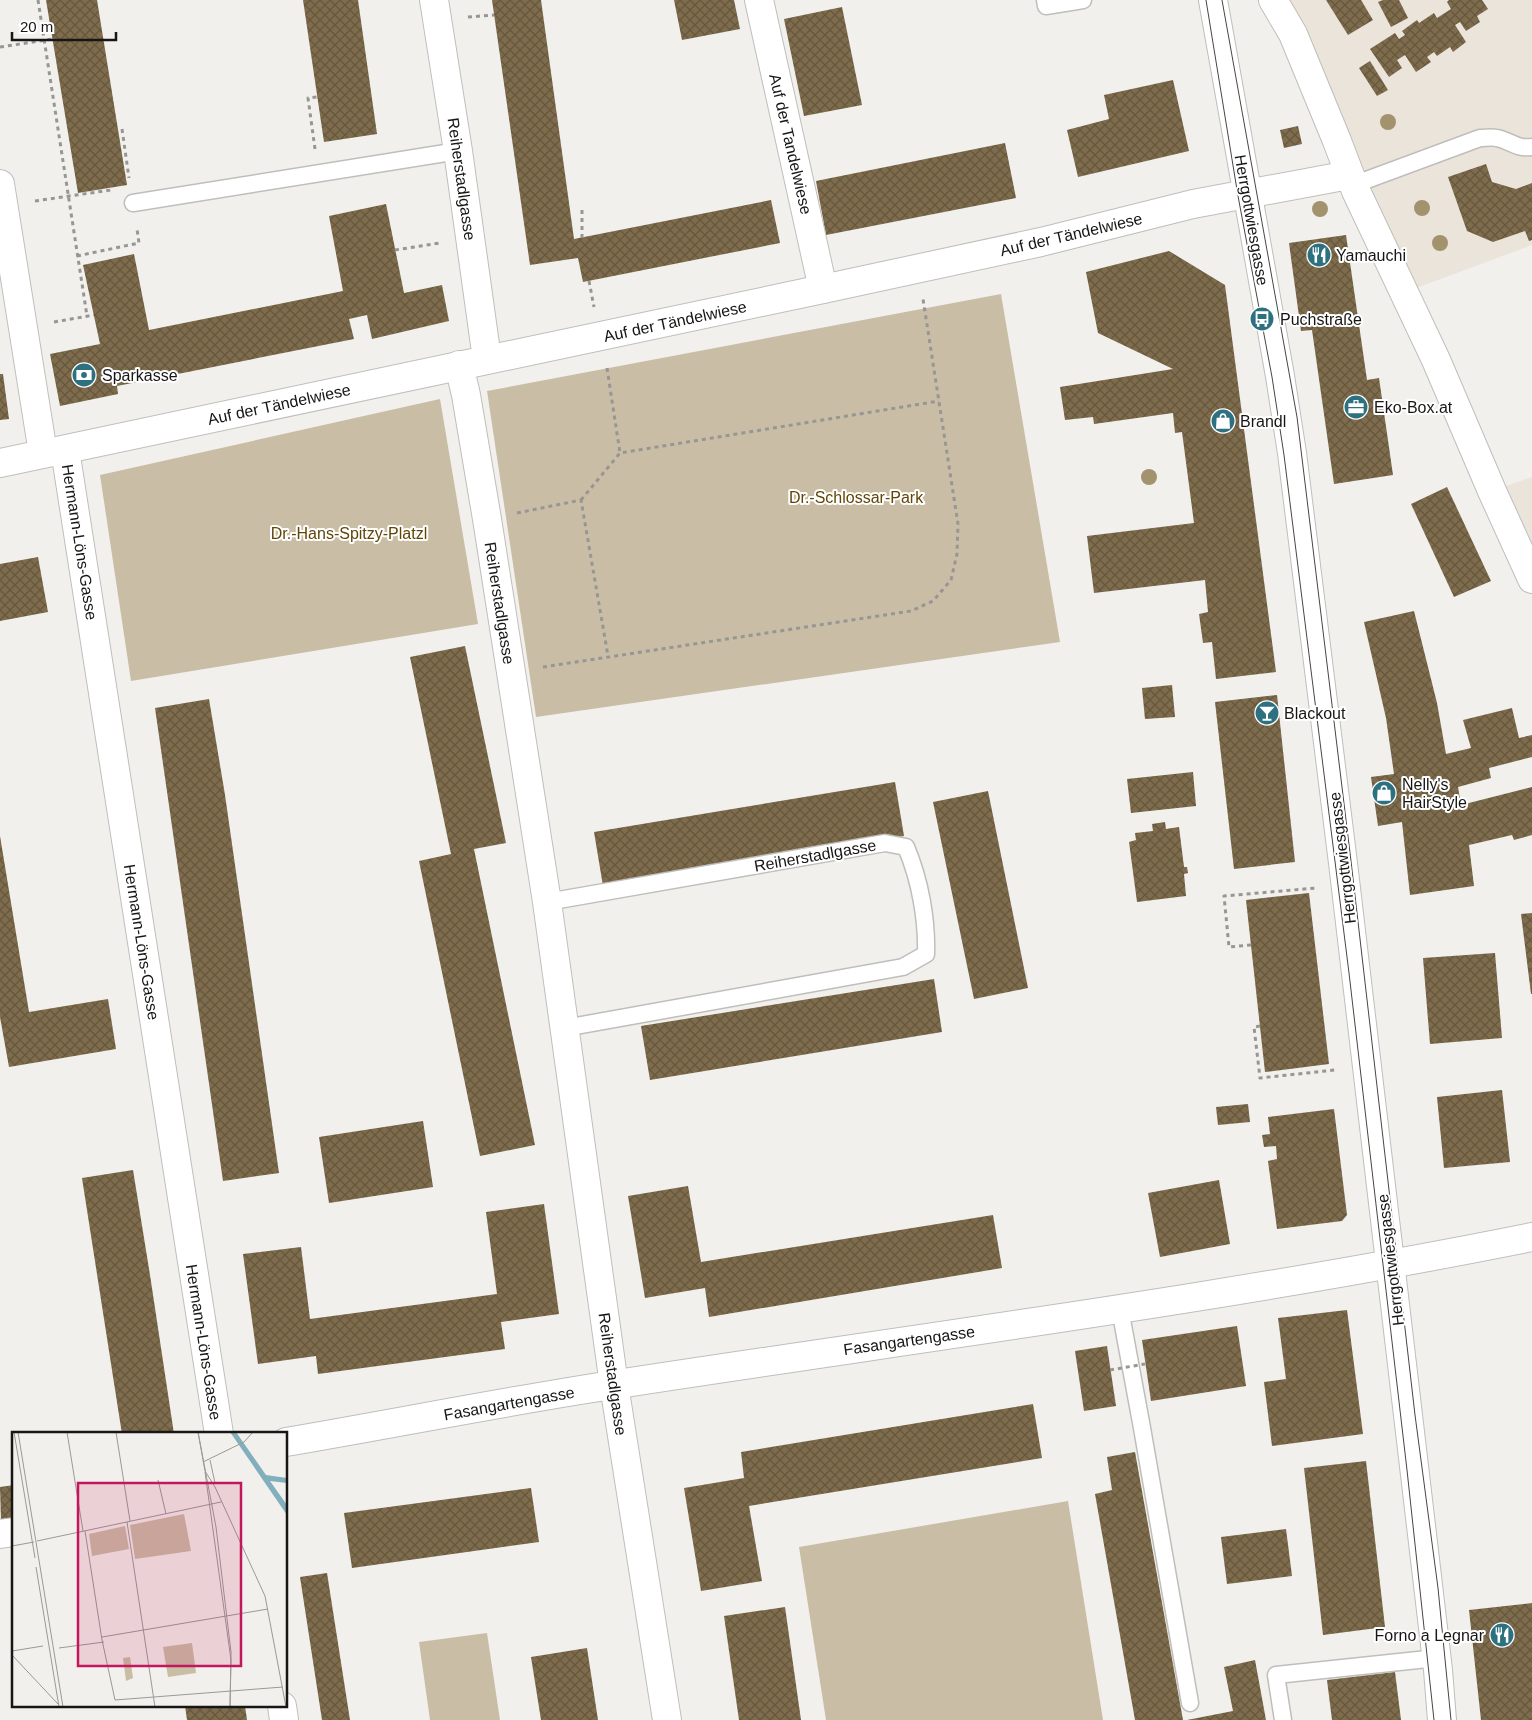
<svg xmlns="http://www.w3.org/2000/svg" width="1532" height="1720" font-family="Arial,sans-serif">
	<defs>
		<pattern id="building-cross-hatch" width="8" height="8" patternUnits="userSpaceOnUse" patternTransform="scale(1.25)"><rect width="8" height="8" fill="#7e6c4c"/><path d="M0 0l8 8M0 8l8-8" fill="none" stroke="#66583e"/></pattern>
	</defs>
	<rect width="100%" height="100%" fill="#f2f0ec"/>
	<g fill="#eae4da">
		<path d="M1286 0H1532V245L1411 290Z"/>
		<path d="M1532 477V575L1492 491Z"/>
	</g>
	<g fill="#cabda6">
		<path d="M1001 294 1060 642 536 717 487 391Z"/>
		<path d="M440 399 478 624 131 681 100 475Z"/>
		<path d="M1068 1501 1103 1720H826L799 1547Z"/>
		<path d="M487 1633 500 1720H430L419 1642Z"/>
	</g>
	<g fill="url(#building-cross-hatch)">
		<path d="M46 0H97L127 185 78 193Z"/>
		<path d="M303 0H358L377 134 324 142Z"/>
		<path d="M492 0H541L574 239 771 200 780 243 583 282 578 258 530 265Z"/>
		<path d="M674 0H734L740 29 682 40Z"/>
		<path d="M1326 0H1361L1373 20 1348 35Z"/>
		<path d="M1383 0H1399L1408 18 1391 27 1378 2Z"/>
		<path d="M1449 0H1482L1488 9 1477 16 1480 22 1466 31 1460 22 1455 25 1466 42 1453 52 1450 47 1437 56 1434 52 1427 57 1431 62 1416 72 1405 55 1397 60 1402 68 1389 77 1370 49 1395 33 1399 39 1405 35 1402 31 1417 20 1419 23 1434 13 1437 18 1451 9 1447 2Z"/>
		<path d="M842 7 862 105 804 116 784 19Z"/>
		<path d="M1370 61 1388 90 1377 96 1359 68Z"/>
		<path d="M1173 80 1189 151 1078 177 1067 130 1109 119 1104 95Z"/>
		<path d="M1298 126 1302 144 1284 148 1280 130Z"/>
		<path d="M1005 143 1016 198 826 235 816 181Z"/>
		<path d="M1486 164 1492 182 1516 189 1532 183V240L1529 241 1525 231 1493 242 1467 231 1448 177Z"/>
		<path d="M386 204 404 293 442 285 449 321 372 339 367 315 349 319 354 339 117 386 118 394 60 406 50 354 100 344 83 265 134 254 149 330 343 291 329 216Z"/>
		<path d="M1346 235 1367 380 1379 378 1393 475 1334 484 1312 330 1301 331 1289 243Z"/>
		<path d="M1169 251 1225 285 1276 672 1216 679 1212 642 1203 643 1199 614 1208 612 1205 580 1094 593 1087 536 1194 523 1182 432 1175 433 1173 413 1094 424 1093 417 1065 420 1060 387 1173 369 1098 333 1086 272Z"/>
		<path d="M0 374H3L9 419 0 420Z"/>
		<path d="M1447 487 1491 581 1454 597 1411 504Z"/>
		<path d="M38 557 48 612 0 621V564Z"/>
		<path d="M1414 611 1437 703 1446 754 1471 748 1463 720 1512 708 1519 738 1532 735V757L1489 768 1491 778 1458 787 1461 805 1532 787V835L1514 840 1512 835 1469 845 1474 886 1410 895 1402 822 1378 826 1371 777 1394 774 1386 718 1364 622Z"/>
		<path d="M465 646 506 843 474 849 535 1145 480 1156 419 861 451 854 410 657Z"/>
		<path d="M1172 685 1175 717 1145 719 1142 688Z"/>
		<path d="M1277 695 1295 862 1234 869 1215 702Z"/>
		<path d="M209 699 225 795 279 1173 223 1181 155 708Z"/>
		<path d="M1193 772 1196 806 1131 813 1127 779Z"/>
		<path d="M895 782 904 836 603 886 594 832Z"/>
		<path d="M988 791 1028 988 974 999 933 802Z"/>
		<path d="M1165 822 1166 829 1179 827 1184 867H1187L1188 873 1184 874 1186 896 1137 902 1129 842 1136 840 1135 833 1153 831 1152 824Z"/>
		<path d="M0 836 29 1012 108 999 116 1049 9 1067 0 1017Z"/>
		<path d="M1309 893 1329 1064 1265 1072 1246 900Z"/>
		<path d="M1532 913V994H1531L1521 914Z"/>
		<path d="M1495 953 1502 1038 1430 1044 1423 958Z"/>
		<path d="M934 979 942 1032 650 1080 641 1026Z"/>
		<path d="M1502 1090 1510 1162 1444 1168 1437 1097Z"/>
		<path d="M1248 1104 1250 1122 1218 1125 1216 1107Z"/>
		<path d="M1334 1109 1347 1215 1342 1221 1277 1229 1268 1161 1277 1159 1276 1146 1264 1147 1262 1135 1270 1134 1268 1117Z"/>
		<path d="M423 1121 433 1187 329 1203 319 1137Z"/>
		<path d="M133 1170 150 1275 174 1434H122L114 1383 82 1178Z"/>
		<path d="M1219 1180 1230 1244 1160 1257 1148 1193Z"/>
		<path d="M688 1186 701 1262 993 1215 1002 1268 709 1317 705 1288 645 1298 628 1196Z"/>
		<path d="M544 1204 559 1314 501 1322 505 1349 318 1374 316 1356 258 1364 243 1254 301 1247 310 1319 497 1294 486 1212Z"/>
		<path d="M1347 1310 1363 1434 1272 1446 1264 1382 1286 1379 1278 1318Z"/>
		<path d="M1237 1326 1246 1386 1151 1401 1142 1340Z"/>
		<path d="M1107 1346 1116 1406 1084 1411 1075 1351Z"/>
		<path d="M1033 1404 1042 1458 749 1506 762 1581 701 1591 684 1488 744 1478 741 1452Z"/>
		<path d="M1135 1452 1183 1720H1135L1095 1494 1112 1490 1107 1457Z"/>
		<path d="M1366 1461 1385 1627 1323 1635 1304 1468Z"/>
		<path d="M14 1485V1519L1 1521 0 1487Z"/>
		<path d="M531 1488 539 1542 352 1568 344 1513Z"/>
		<path d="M1286 1529 1292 1576 1227 1584 1221 1537Z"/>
		<path d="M327 1573 350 1720H322L300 1577Z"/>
		<path d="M1532 1603V1720H1481L1469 1610Z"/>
		<path d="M785 1607 801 1720H739L724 1616Z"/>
		<path d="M587 1648 598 1720H541L531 1657Z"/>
		<path d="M1255 1660 1266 1720H1187L1233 1711 1224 1667Z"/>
		<path d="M1395 1672 1401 1720H1332L1327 1680Z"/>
		<path d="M185 1706H245L247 1720H187Z"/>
	</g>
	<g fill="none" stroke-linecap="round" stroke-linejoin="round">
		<defs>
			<g id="service">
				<path d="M1045 0 1046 6 1083 0"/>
				<path d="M1353 185 1480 138C1486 138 1491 137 1497 138 1511 141 1516 149 1532 147"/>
				<path d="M133 203 458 151"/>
				<path d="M547 902 885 843 906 847C920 880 927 919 926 954L903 967 565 1028"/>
				<path d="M1120 1309 1142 1428 1190 1703"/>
				<path d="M1283 1720 1276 1675 1437 1658"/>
			</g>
			<g id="minor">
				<path d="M434 0 458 151 487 359"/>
				<path d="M759 0 823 289"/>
				<path d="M0 184 43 453"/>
				<path d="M459 365 466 395 487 519 547 902 614 1385 667 1720"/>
				<path d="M65 450 219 1434"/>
				<path d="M0 463 823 289 1041 242 1193 204 1349 175"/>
				<path d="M286 1442C397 1423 507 1401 618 1384 923 1337 1229 1298 1532 1237"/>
				<path d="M0 1534 14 1532"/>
				<path d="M282 1706 284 1720"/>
			</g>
			<path id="tertiary" d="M1213 0 1280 376 1292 453 1343 863 1438 1670 1442 1720"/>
			<path id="secondary" d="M1273 0 1293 34 1337 141 1356 191 1436 360 1492 491 1532 579"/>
		</defs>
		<use href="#service" stroke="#c0bebb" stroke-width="19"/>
		<use href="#minor" stroke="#c0bebb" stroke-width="30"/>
		<use href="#tertiary" stroke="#c0bebb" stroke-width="30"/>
		<use href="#secondary" stroke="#c0bebb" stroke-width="30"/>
		<g stroke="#989693" stroke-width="3" stroke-dasharray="4 4" stroke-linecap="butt">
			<path d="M38 0 87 316"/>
			<path d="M468 17 494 15"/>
			<path d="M0 47 53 39"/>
			<path d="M122 129 129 178"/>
			<path d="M315 149 308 98 317 97"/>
			<path d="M35 201 111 190"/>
			<path d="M582 210V238"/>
			<path d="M395 250 440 243"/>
			<path d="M77 256 139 243 137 229"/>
			<path d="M589 281 594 307"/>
			<path d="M54 322 94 315"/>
			<path d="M607 368 620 453"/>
			<path d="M581 500 620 453 939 401"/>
			<path d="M517 513 581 500 608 656"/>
			<path d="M543 667 911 611 933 601 951 580 957 554 958 524 923 299"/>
			<path d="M1251 945 1229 947 1224 896 1316 888"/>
			<path d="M1260 1026 1254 1027 1260 1078 1335 1070"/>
		</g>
		<use href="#service" stroke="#fff" stroke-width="16"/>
		<use href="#minor" stroke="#fff" stroke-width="28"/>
		<use href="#tertiary" stroke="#fff" stroke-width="28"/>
		<use href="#secondary" stroke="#fff" stroke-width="28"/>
		<g stroke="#474644" stroke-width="1">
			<path d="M1206 0 1238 196 1272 377 1284 455 1349 973 1407 1470 1434 1720"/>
			<path d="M1222 0 1297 417 1351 861 1415 1415 1438 1588 1451 1720"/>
		</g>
		<path stroke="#989693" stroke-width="3" stroke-dasharray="4 4" stroke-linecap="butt" d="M1110 1370 1145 1364"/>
	</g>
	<g fill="#a2926e">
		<circle cx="1388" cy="122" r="8"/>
		<circle cx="1422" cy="208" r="8"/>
		<circle cx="1320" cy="209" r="8"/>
		<circle cx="1440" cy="243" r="8"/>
		<circle cx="1149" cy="477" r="8"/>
	</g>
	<defs>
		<symbol id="restaurant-disc" viewBox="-11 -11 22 22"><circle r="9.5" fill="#2d7181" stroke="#fff"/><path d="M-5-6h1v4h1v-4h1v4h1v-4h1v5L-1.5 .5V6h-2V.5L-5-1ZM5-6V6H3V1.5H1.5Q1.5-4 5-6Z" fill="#fff"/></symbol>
		<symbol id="bus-disc" viewBox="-11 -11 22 22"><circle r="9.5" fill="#2d7181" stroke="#fff"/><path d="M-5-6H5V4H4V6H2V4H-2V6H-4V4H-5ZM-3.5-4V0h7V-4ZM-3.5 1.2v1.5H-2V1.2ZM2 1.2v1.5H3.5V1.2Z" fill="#fff"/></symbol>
		<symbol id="bank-disc" viewBox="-11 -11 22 22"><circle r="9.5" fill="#2d7181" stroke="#fff"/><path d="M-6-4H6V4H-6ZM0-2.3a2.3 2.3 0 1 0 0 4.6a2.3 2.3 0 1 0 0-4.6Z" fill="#fff"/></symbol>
		<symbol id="office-disc" viewBox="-11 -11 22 22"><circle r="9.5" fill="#2d7181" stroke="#fff"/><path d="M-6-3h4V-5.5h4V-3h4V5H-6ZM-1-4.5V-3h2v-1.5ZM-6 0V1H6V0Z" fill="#fff"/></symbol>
		<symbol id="shop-disc" viewBox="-11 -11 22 22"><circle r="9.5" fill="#2d7181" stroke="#fff"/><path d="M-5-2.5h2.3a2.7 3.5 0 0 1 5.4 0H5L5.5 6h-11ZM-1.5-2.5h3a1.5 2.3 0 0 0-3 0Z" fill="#fff"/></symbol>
		<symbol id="bar-disc" viewBox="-11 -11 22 22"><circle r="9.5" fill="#2d7181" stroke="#fff"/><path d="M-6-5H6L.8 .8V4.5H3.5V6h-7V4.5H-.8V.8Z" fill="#fff"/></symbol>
	</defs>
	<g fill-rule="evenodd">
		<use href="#restaurant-disc" x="1305" y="241" width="28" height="28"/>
		<use href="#bus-disc" x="1248" y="305" width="28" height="28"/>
		<use href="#bank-disc" x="70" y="361" width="28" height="28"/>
		<use href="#office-disc" x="1342" y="393" width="28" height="28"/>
		<use href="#shop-disc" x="1209" y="407" width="28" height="28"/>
		<use href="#bar-disc" x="1253" y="699" width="28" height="28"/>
		<use href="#shop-disc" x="1370" y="779" width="28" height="28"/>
		<use href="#restaurant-disc" x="1488" y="1621" width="28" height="28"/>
	</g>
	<g text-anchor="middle" stroke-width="4" stroke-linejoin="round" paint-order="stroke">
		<g font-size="16" fill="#171615" stroke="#fff">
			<text transform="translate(791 144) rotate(77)" y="6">Auf der Tandelwiese</text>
			<text transform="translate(462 179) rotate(82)" y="6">Reiherstadlgasse</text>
			<text transform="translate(1252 220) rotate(80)" y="6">Herrgottwiesgasse</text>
			<text transform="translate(1071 234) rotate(-13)" y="6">Auf der Tändelwiese</text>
			<text transform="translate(675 321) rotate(-12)" y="6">Auf der Tändelwiese</text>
			<text transform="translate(279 404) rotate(-12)" y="6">Auf der Tändelwiese</text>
			<text transform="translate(80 542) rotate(81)" y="6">Hermann-Löns-Gasse</text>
			<text transform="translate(500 603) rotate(81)" y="6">Reiherstadlgasse</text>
			<text transform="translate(815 855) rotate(-10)" y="6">Reiherstadlgasse</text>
			<text transform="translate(1342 858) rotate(-97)" y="6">Herrgottwiesgasse</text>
			<text transform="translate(142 942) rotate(81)" y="6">Hermann-Löns-Gasse</text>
			<text transform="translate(1390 1260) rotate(-97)" y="6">Herrgottwiesgasse</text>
			<text transform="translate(909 1340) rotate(-8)" y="6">Fasangartengasse</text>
			<text transform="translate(204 1342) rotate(81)" y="6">Hermann-Löns-Gasse</text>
			<text transform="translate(613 1374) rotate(82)" y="6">Reiherstadlgasse</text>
			<text transform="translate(509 1403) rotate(-10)" y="6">Fasangartengasse</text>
		</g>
		<g font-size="16" fill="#171615" stroke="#fff" text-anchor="start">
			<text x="1336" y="261">Yamauchi</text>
			<text x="1280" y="325">Puchstraße</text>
			<text x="102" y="381">Sparkasse</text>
			<text x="1374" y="413">Eko-Box.at</text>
			<text x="1240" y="427">Brandl</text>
			<text x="1284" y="719">Blackout</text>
			<text x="1402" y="790">Nelly's<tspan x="1402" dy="18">HairStyle</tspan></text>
			<text x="1484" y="1641" text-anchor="end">Forno a Legnar</text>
		</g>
		<g font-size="16" fill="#614506" stroke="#fff">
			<text x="856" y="503">Dr.-Schlossar-Park</text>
			<text x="349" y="539">Dr.-Hans-Spitzy-Platzl</text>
		</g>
	</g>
	<g transform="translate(12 1432)">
		<rect width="275" height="275" fill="#f2f0ec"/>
		<path d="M172 82 179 119 123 127 118 93ZM113 94 117 117 80 124 77 102ZM180 211 184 241 156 245 151 215ZM118 225 121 246 114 249 111 226Z" fill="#cabda6"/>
		<path d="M218 0H224L254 43 275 46V51L258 49 275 73V83Z" fill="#82afbc"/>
		<path fill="none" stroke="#9a9996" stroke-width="1" d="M2 0 23 126M6 0 51 275M55 0 71 99M104 0 118 89M186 0 193 39 203 55 253 164 274 275M186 0 204 95 219 220 218 275M198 28 203 51M191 30 232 10 241 0M193 40 219 228 218 275M146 48 154 82M115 90 143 275M73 99 90 208 103 268 271 255M25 109 209 70M0 114 22 110M24 135 47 275M90 205 256 177M47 216 92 210M0 219 31 214M0 223 46 272"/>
		<path fill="#c2185b" fill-opacity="0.15" stroke="#c2185b" stroke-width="2.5" d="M66 51H229V234H66Z"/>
		<rect width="275" height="275" fill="none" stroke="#171615" stroke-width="2.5"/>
	</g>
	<path d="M12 32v8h104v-8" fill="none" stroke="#171615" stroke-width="2.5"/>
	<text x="20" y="32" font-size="15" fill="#171615" stroke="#ffffff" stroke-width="4" paint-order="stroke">20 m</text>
</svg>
